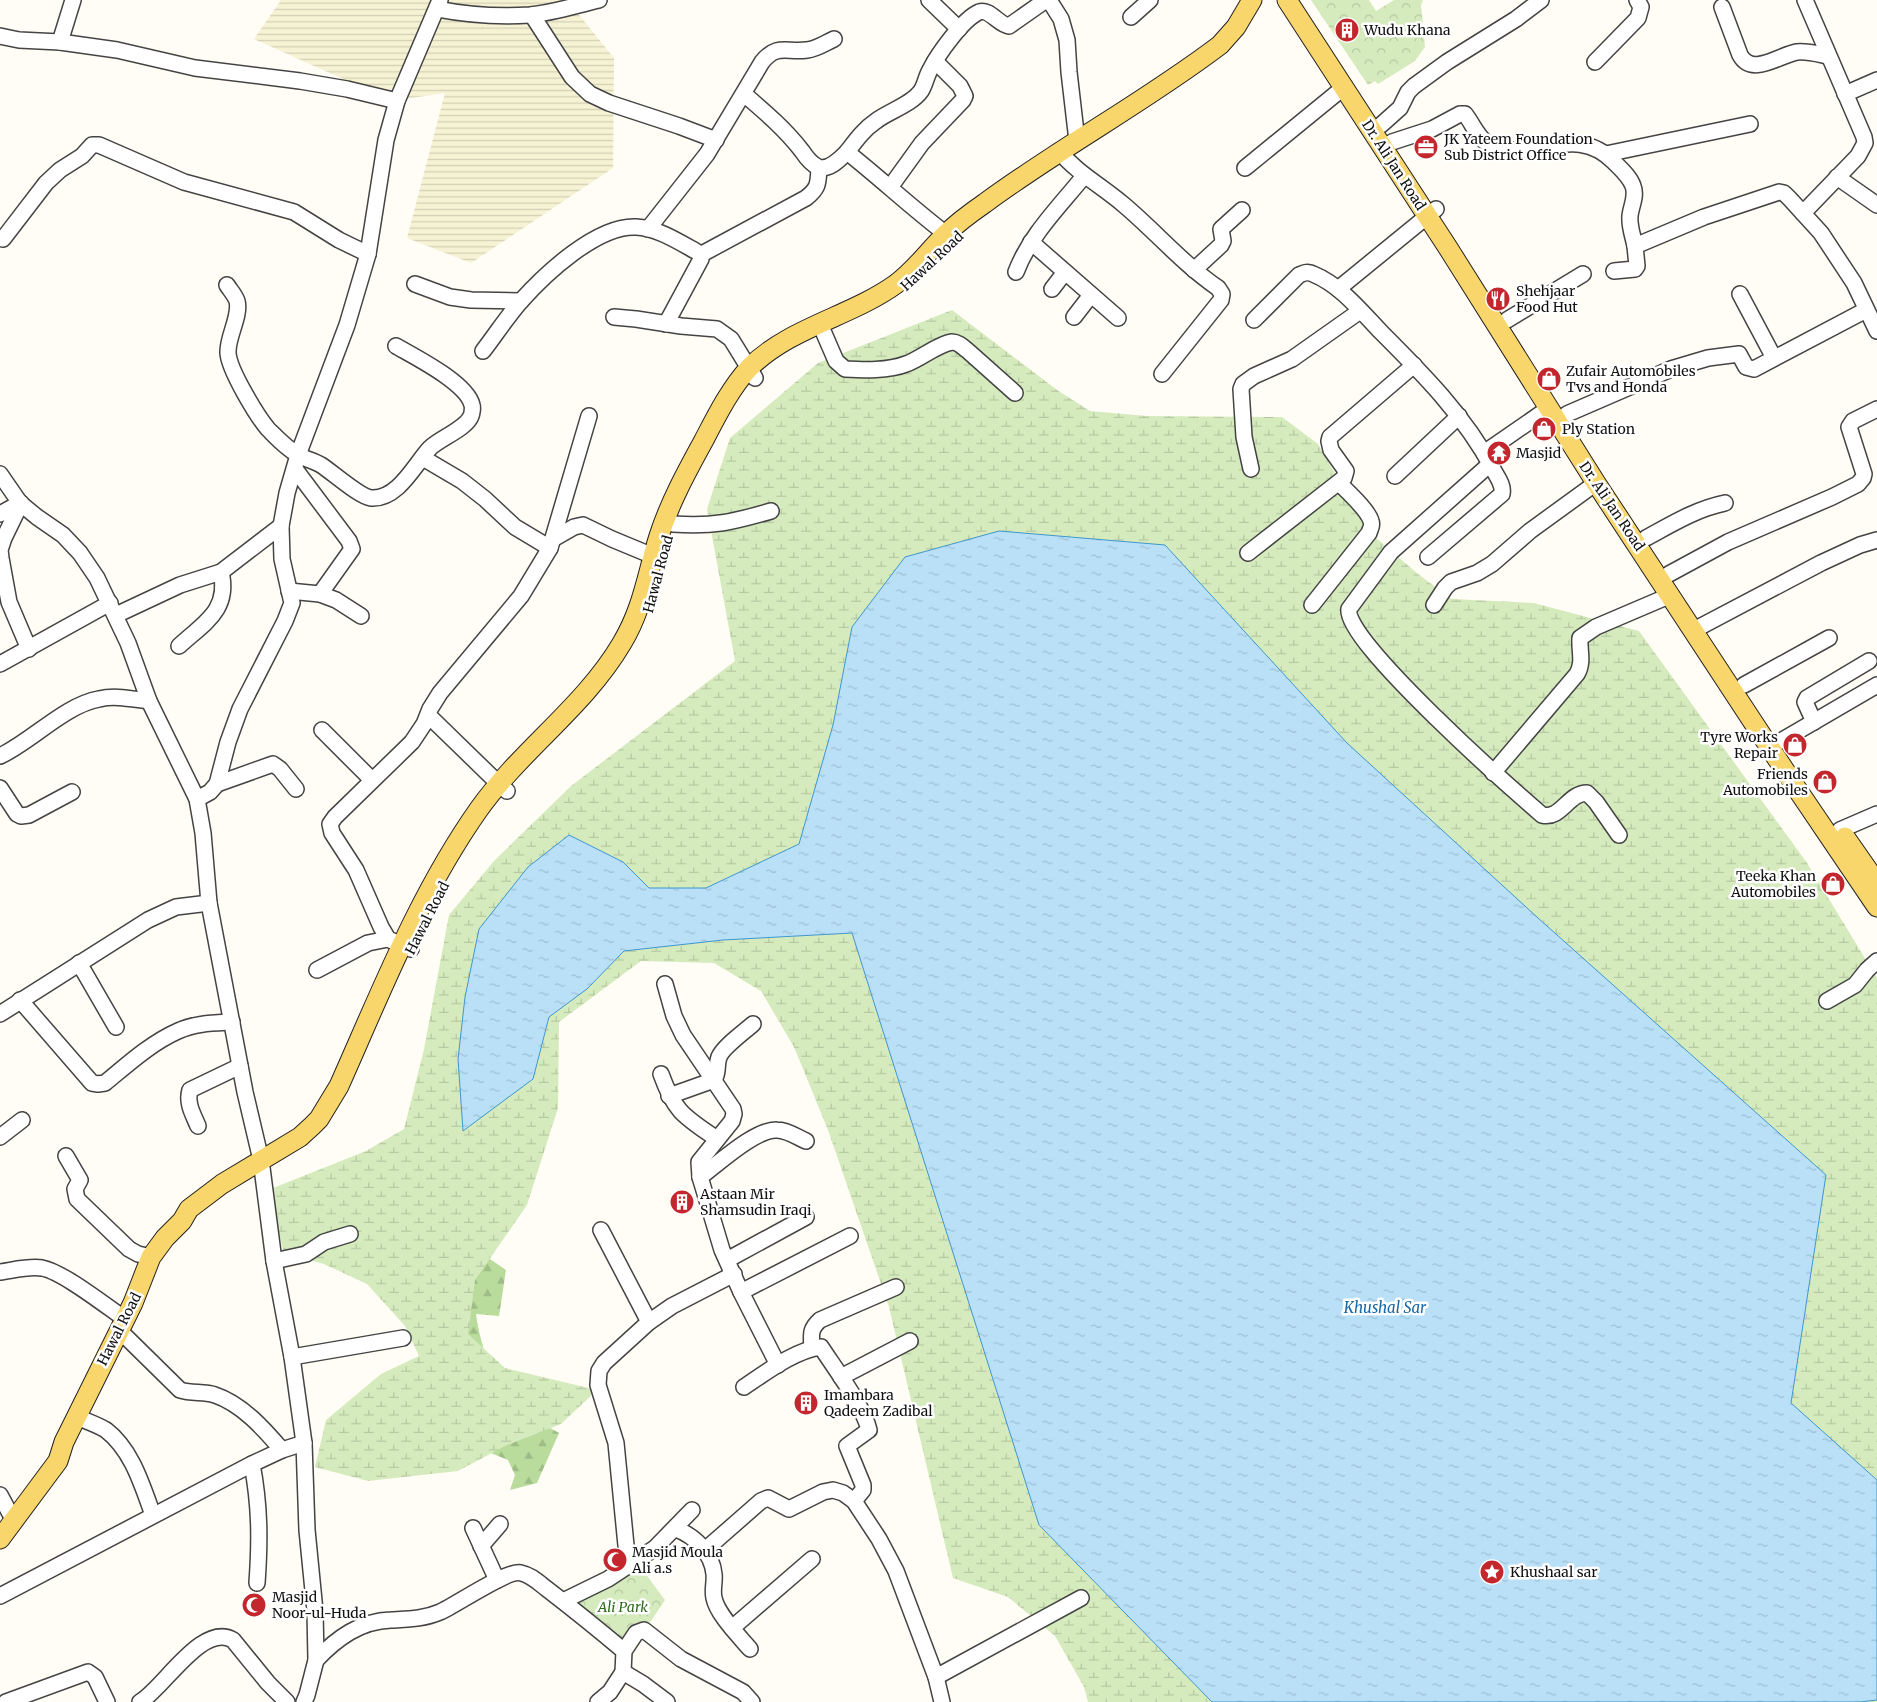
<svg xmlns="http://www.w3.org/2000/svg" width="1877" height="1702" font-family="Merriweather,serif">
	<defs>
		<pattern id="farmland-rules" width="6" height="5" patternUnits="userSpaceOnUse" patternTransform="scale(1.25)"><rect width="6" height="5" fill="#f6f3d4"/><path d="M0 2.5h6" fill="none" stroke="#d2cfb5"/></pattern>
		<pattern id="forest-firs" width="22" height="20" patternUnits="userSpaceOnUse" patternTransform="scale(1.25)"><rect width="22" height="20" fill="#b9dc9c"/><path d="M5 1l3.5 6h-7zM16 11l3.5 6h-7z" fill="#9ebc85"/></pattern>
		<pattern id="wetland-marsh" width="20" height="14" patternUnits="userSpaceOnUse" patternTransform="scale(1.25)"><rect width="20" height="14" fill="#d5ebbd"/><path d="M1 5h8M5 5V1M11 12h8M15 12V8" fill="none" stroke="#b6c8a1"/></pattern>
		<pattern id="park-crowns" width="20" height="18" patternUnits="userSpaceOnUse" patternTransform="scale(1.25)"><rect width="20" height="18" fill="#d5ebbd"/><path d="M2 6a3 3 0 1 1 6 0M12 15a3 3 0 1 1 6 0" fill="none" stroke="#b6c8a1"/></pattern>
		<pattern id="water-ripples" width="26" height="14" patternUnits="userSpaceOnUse" patternTransform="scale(1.25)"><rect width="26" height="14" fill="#b9e0f7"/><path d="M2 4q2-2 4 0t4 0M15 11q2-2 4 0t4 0" fill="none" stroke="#9ebfd3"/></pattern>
	</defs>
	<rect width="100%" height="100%" fill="#fffdf5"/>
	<path fill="url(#farmland-rules)" d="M281 0H567L614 58 613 168 471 263 407 238 445 93 404 99 381 96 254 39Z"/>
	<path fill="url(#forest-firs)" d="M471 1246 506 1270 499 1316 476 1314C480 1343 493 1388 517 1407 530 1417 545 1425 559 1433L537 1483 510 1490 515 1475 508 1460 476 1447 426 1364Z"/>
	<path fill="url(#wetland-marsh)" d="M952 310 1057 390 1090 411 1147 416 1282 417 1318 444 1368 531 1418 574 1452 599 1534 603 1639 631 1807 863 1877 978V1702H1088L1084 1687 1055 1636 1008 1597 953 1578 889 1307 828 1130 794 1047 761 991 714 963 641 961 559 1022 558 1108 527 1205 475 1280 468 1334 505 1368 597 1390 561 1424 505 1446 458 1471 368 1481 315 1467 326 1420 381 1374 419 1356 405 1326 367 1284 324 1264 284 1253 268 1190 366 1151 404 1129 424 1049 449 915 494 861 571 786 735 661 707 509 730 438 818 363Z"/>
	<g fill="url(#park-crowns)">
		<path d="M1311 0H1369L1376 11 1394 0H1423L1421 5 1425 47 1415 61 1378 84 1375 81 1368 85Z"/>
		<path d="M639 1565 665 1600 651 1621 623 1643 575 1603Z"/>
	</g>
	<path fill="url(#water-ripples)" stroke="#3f96cf" d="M999 531 1165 545 1347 743 1538 918 1826 1175 1791 1403 1877 1480V1700L1859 1702H1212L1039 1525 852 933 723 940 624 951 587 989 549 1017 533 1079 463 1131 458 1059 465 997 479 929 528 867 569 835 623 862 649 888H706L799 844 833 725 852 627 905 557Z"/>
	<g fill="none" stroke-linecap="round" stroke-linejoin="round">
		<defs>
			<g id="minor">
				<path d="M929 0 959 29"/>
				<path d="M1049 0 1061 19 1067 40 1069 72 1077 141"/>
				<path d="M1722 7 1740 55C1752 77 1779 55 1797 52 1807 51 1818 54 1828 56"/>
				<path d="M437 9C468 15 499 17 530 15 553 13 577 5 599 0"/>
				<path d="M532 15 572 77 590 94 609 103 679 126 716 140"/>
				<path d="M1131 17 1150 0"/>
				<path d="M0 36 19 40 60 42 117 50 195 68 300 81 347 89 397 101"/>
				<path d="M60 42 73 0"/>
				<path d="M1595 62 1638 18 1641 7 1637 0"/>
				<path d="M744 94C765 112 785 129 802 151 806 157 811 164 818 167 829 171 840 159 847 152 881 179 912 208 946 234"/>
				<path d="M1845 94 1877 80"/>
				<path d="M1381 125 1400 108 1408 92 1414 86 1447 62 1516 19 1541 0"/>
				<path d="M1392 142 1432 129 1460 114H1465C1473 124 1477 137 1488 144 1494 149 1502 149 1510 150 1549 151 1582 129 1614 162 1621 169 1630 177 1633 186 1637 196 1631 206 1630 216 1629 226 1633 236 1635 246"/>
				<path d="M1059 151C1077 173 1102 186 1124 205 1156 232 1183 264 1218 288L1222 294 1221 300 1162 374"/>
				<path d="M847 152C856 140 864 129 876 121 889 111 911 105 921 91 925 85 926 77 930 70 938 54 963 19 979 12 989 8 999 25 1009 26L1046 0"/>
				<path d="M1606 154 1750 124"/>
				<path d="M1245 168 1343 88"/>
				<path d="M1837 177 1877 205"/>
				<path d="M891 186 922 143 963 100 965 96 960 86 935 61"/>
				<path d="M1803 213 1858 156 1865 143 1864 137 1805 0"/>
				<path d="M648 229 707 154 762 62C777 43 787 53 807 50 817 49 825 43 834 39"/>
				<path d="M3 239 46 183 60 170 82 156 92 145H99L184 182 294 212 339 240 368 254"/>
				<path d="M1031 242 1118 318"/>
				<path d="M700 255 806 198C819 188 818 183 819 168"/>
				<path d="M1194 270 1221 245 1223 241 1221 229 1242 210"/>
				<path d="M1614 271 1635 269 1637 266 1635 246 1704 217 1779 192 1784 193 1790 199 1821 233 1854 283 1877 331"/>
				<path d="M1016 272C1030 235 1060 206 1084 176"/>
				<path d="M415 284 450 297 471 300 521 301"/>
				<path d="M227 285C230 290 235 295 237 301 241 316 227 337 228 353 229 370 257 416 268 429 277 438 286 448 297 454 304 459 313 460 321 465 332 472 360 497 371 498 398 500 415 464 430 448 440 438 466 429 471 416 472 414 473 407 472 405 467 383 415 357 396 346"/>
				<path d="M1052 289 1065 272"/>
				<path d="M1338 289 1436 209"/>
				<path d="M1740 294 1774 358"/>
				<path d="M614 317 636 319 681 326 717 329 731 339 755 378"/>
				<path d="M1074 317 1091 295"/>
				<path d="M1254 320 1299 275C1304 273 1308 271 1313 274 1340 285 1360 310 1380 331 1422 373 1465 416 1493 469 1497 477 1504 485 1502 494L1428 557"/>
				<path d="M1507 320 1583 274"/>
				<path d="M823 331 836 361 845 369C864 370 888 371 906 364 920 359 938 344 952 342 958 342 963 347 968 351L1015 393"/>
				<path d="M483 351C496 334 507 317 520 302 545 274 597 225 636 227 658 228 679 242 699 253L701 259 666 324"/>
				<path d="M1567 414 1671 369 1708 358 1739 354 1746 367 1754 369 1866 310"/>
				<path d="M1484 453 1549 408"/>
				<path d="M423 458 462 481 485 499 515 527 550 548"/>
				<path d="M1490 464 1391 552 1349 609C1342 639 1513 790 1542 815 1561 820 1568 793 1587 793L1596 802 1619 835"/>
				<path d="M295 469 349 541 352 549 320 594"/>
				<path d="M1251 469 1244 437 1241 389 1243 384 1254 376 1292 359 1360 311"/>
				<path d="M0 474 20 503 37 517 63 535 80 553 97 578 128 643 149 701 197 799 203 833 209 903 245 1092 261 1160 274 1261 292 1357 304 1443 307 1530 315 1611 316 1660 307 1695 304 1702"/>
				<path d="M1395 476 1459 416"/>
				<path d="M21 503 4 538 0 550 1 558 9 602 29 649"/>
				<path d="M0 514 20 503"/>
				<path d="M673 524C713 527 733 522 771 511"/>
				<path d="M1646 538C1672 524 1696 509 1725 503"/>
				<path d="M553 539 574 527 583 525 612 539 653 556"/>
				<path d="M1248 553 1344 478 1346 471 1331 450 1329 441 1330 437 1414 365"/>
				<path d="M1669 574 1728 542 1832 497 1858 484 1863 478 1864 474 1849 427 1853 421 1877 409"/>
				<path d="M289 591 320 594 336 600 361 616"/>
				<path d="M1312 605 1369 533C1370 529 1373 526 1371 521 1368 510 1348 492 1339 483"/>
				<path d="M1434 605 1445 588 1451 582 1477 573 1492 564 1530 531 1596 483"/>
				<path d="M116 615 180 585 221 572 281 526"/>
				<path d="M1694 630 1821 563 1860 545 1877 540"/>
				<path d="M179 646C204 623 230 610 221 572"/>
				<path d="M0 664 110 603"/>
				<path d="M1744 685 1829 638"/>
				<path d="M428 715 499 784 507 791"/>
				<path d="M1814 722 1805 702 1807 698 1869 661"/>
				<path d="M322 730 372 780"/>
				<path d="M1781 741 1877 685"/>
				<path d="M0 756C32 741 65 705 99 699 115 695 132 699 149 701"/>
				<path d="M1493 773 1577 674C1584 662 1579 651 1580 638L1596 627 1671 595"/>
				<path d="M217 784 273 764 280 769 296 789"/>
				<path d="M0 788 17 814 21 816 29 815 72 792"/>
				<path d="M197 799 210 792 217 784 228 742 240 709 285 621 292 603 282 559 281 526 287 493 298 455 347 325 368 254 386 140 397 101 440 0"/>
				<path d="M1840 830 1877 814"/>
				<path d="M411 949 388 939 381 927 356 870 332 833 330 824 335 817 412 742 424 724 430 709 440 693 521 596 550 548 589 416"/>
				<path d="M79 963 116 1027"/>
				<path d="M317 970 368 943 388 939"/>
				<path d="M665 984 674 1016 683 1035 733 1109 734 1114 732 1121 699 1162 700 1177 722 1250 741 1292 778 1365"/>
				<path d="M20 1000 92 1083 98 1084 105 1083C128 1064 151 1043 178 1031 195 1023 214 1023 232 1022"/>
				<path d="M1827 1001 1855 985 1867 970 1877 961"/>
				<path d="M0 1014 148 920 176 907 209 903"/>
				<path d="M661 1074C675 1113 685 1117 717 1139"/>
				<path d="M669 1096 714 1080C719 1072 716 1065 719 1057 723 1047 744 1032 753 1024"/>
				<path d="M198 1126C193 1114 186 1103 190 1090L240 1066"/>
				<path d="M0 1137 22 1120"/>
				<path d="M66 1156 80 1180 75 1189 77 1199 129 1249 138 1254 151 1257"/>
				<path d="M700 1177C718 1164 755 1129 777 1130 787 1130 797 1137 806 1141"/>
				<path d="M601 1230 649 1322"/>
				<path d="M727 1260 806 1217"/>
				<path d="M274 1261 306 1254 324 1242 350 1234"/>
				<path d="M0 1272C14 1270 29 1266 42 1268 63 1272 106 1306 125 1319"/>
				<path d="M741 1292 850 1236"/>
				<path d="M119 1330 180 1390C192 1394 204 1391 215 1395 242 1404 264 1429 282 1450"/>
				<path d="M812 1348C811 1334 810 1329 820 1320L896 1287"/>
				<path d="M292 1357 403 1338"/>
				<path d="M841 1377 910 1341"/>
				<path d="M744 1387C765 1373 795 1350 821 1347 834 1367 864 1407 869 1430L847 1446 863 1485V1490L854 1501"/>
				<path d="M77 1417C86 1421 98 1425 106 1430 132 1450 142 1485 153 1515"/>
				<path d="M252 1464C260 1506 260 1541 257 1583"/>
				<path d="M0 1495 14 1521"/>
				<path d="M473 1528 497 1580"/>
				<path d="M676 1529C695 1536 712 1553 714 1574 715 1582 712 1590 714 1598 717 1614 739 1636 750 1649"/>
				<path d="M481 1546 500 1524"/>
				<path d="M705 1550 761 1501 768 1498 789 1509 823 1492 833 1490 843 1493 854 1501 879 1539 896 1571 936 1677 942 1702"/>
				<path d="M628 1566 616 1443 598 1385 599 1371 604 1363 649 1322 672 1306 734 1274"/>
				<path d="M0 1596 252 1464 282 1450 304 1443"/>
				<path d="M563 1601 608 1579 655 1548 692 1510"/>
				<path d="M732 1628 812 1559"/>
				<path d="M316 1660C337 1638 360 1621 391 1620 408 1619 424 1619 440 1612 456 1605 508 1569 521 1573 531 1575 539 1583 547 1589 573 1609 599 1630 624 1651"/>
				<path d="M623 1672 643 1684 667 1702"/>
				<path d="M936 1677 1081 1598"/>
				<path d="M6 1702 88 1672 95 1677 107 1702"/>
				<path d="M140 1702C164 1688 202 1622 233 1640L268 1683 287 1702"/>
				<path d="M598 1702 610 1692 623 1672 624 1651 636 1633 644 1630 681 1659 743 1692 752 1702"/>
			</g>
			<g id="major">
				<path d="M1287 0 1450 251 1596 483 1795 786 1877 907"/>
				<path d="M1845 837 1877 883"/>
				<path d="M0 1539 58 1461 64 1442 133 1303 151 1257 165 1238 182 1221 189 1209 222 1184 300 1137 312 1126 319 1119 339 1086C381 992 419 894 479 809 522 749 585 706 622 643 643 608 647 574 659 536 670 502 687 471 704 440 717 415 730 389 749 368 790 327 850 317 896 284 916 269 929 250 946 234 958 222 972 212 985 203 1061 147 1145 102 1220 45L1236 27 1252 0"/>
			</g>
		</defs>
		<use href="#minor" stroke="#444" stroke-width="18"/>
		<use href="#major" stroke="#222" stroke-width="21"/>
		<use href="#minor" stroke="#fff" stroke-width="15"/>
		<use href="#major" stroke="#f9d66b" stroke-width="19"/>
	</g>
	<defs>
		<symbol id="building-disc" viewBox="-11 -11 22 22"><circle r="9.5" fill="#c4262e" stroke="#fff"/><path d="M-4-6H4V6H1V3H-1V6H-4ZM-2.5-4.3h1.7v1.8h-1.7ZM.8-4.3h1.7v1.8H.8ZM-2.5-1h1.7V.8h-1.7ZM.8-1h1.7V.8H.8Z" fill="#fff"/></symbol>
		<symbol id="office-disc" viewBox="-11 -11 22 22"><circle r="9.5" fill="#c4262e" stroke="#fff"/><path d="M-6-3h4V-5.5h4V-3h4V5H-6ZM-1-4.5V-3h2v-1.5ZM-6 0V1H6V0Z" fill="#fff"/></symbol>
		<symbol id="restaurant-disc" viewBox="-11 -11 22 22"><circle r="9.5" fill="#c4262e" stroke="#fff"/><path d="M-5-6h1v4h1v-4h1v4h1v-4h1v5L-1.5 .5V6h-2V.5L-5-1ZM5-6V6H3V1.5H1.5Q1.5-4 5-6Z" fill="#fff"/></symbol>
		<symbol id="shop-disc" viewBox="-11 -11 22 22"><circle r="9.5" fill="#c4262e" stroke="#fff"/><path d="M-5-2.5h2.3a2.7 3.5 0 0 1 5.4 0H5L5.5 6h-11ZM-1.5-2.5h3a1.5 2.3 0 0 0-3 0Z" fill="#fff"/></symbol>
		<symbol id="temple-disc" viewBox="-11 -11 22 22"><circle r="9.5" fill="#c4262e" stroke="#fff"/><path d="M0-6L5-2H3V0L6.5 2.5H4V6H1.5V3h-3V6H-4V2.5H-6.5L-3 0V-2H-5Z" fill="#fff"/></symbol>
		<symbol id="mosque-disc" viewBox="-11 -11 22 22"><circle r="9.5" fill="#c4262e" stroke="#fff"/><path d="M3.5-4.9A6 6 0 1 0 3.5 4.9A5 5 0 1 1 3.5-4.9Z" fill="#fff"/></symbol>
		<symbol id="sight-disc" viewBox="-11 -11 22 22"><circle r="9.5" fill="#c4262e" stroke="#fff"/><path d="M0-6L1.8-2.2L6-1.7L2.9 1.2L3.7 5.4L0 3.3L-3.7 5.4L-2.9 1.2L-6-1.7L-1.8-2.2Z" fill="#fff"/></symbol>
	</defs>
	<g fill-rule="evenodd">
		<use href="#building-disc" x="1333" y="16" width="28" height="28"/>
		<use href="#office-disc" x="1412" y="133" width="28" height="28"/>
		<use href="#restaurant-disc" x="1484" y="285" width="28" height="28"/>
		<use href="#shop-disc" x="1535" y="365" width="28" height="28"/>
		<use href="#shop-disc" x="1530" y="415" width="28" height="28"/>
		<use href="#temple-disc" x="1485" y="439" width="28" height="28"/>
		<use href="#shop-disc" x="1781" y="731" width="28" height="28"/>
		<use href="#shop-disc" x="1811" y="768" width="28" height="28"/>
		<use href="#shop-disc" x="1819" y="870" width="28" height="28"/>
		<use href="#building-disc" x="668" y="1188" width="28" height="28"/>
		<use href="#building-disc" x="792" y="1389" width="28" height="28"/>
		<use href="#mosque-disc" x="601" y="1546" width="28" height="28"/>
		<use href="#sight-disc" x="1478" y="1558" width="28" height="28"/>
		<use href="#mosque-disc" x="240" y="1591" width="28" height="28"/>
	</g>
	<g text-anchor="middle" stroke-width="5" stroke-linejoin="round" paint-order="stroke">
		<g font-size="14" fill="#111" stroke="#fff" text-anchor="start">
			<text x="1364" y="35">Wudu Khana</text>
			<text x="1444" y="144">JK Yateem Foundation<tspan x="1444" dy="16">Sub District Office</tspan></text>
			<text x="1516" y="296">Shehjaar<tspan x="1516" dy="16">Food Hut</tspan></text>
			<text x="1566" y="376">Zufair Automobiles<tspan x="1566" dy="16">Tvs and Honda</tspan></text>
			<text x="1562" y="434">Ply Station</text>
			<text x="1516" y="458">Masjid</text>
			<text x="1778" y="742" text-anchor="end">Tyre Works<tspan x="1778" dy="16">Repair</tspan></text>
			<text x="1808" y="779" text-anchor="end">Friends<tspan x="1808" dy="16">Automobiles</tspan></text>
			<text x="1816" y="881" text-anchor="end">Teeka Khan<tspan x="1816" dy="16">Automobiles</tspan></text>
			<text x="700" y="1199">Astaan Mir<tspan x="700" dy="16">Shamsudin Iraqi</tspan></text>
			<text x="824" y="1400">Imambara<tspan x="824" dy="16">Qadeem Zadibal</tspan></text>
			<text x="632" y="1557">Masjid Moula<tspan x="632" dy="16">Ali a.s</tspan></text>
			<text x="1510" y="1577">Khushaal sar</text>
			<text x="272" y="1602">Masjid<tspan x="272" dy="16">Noor-ul-Huda</tspan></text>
		</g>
		<g font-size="14" fill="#111" stroke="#fff">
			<text transform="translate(1394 165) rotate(57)" y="5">Dr. Ali Jan Road</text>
			<text transform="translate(932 261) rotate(-43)" y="5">Hawal Road</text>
			<text transform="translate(1612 506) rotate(56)" y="5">Dr. Ali Jan Road</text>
			<text transform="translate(658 574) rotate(-75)" y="5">Hawal Road</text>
			<text transform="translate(427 918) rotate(-63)" y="5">Hawal Road</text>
			<text transform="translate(119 1329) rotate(-63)" y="5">Hawal Road</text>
		</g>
		<g font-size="14" font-style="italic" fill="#2f6b1f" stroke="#fff">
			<text x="623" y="1612">Ali Park</text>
		</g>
		<g font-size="15" font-style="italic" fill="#1768a6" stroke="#fff">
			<text x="1385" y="1313">Khushal Sar</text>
		</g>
	</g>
</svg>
